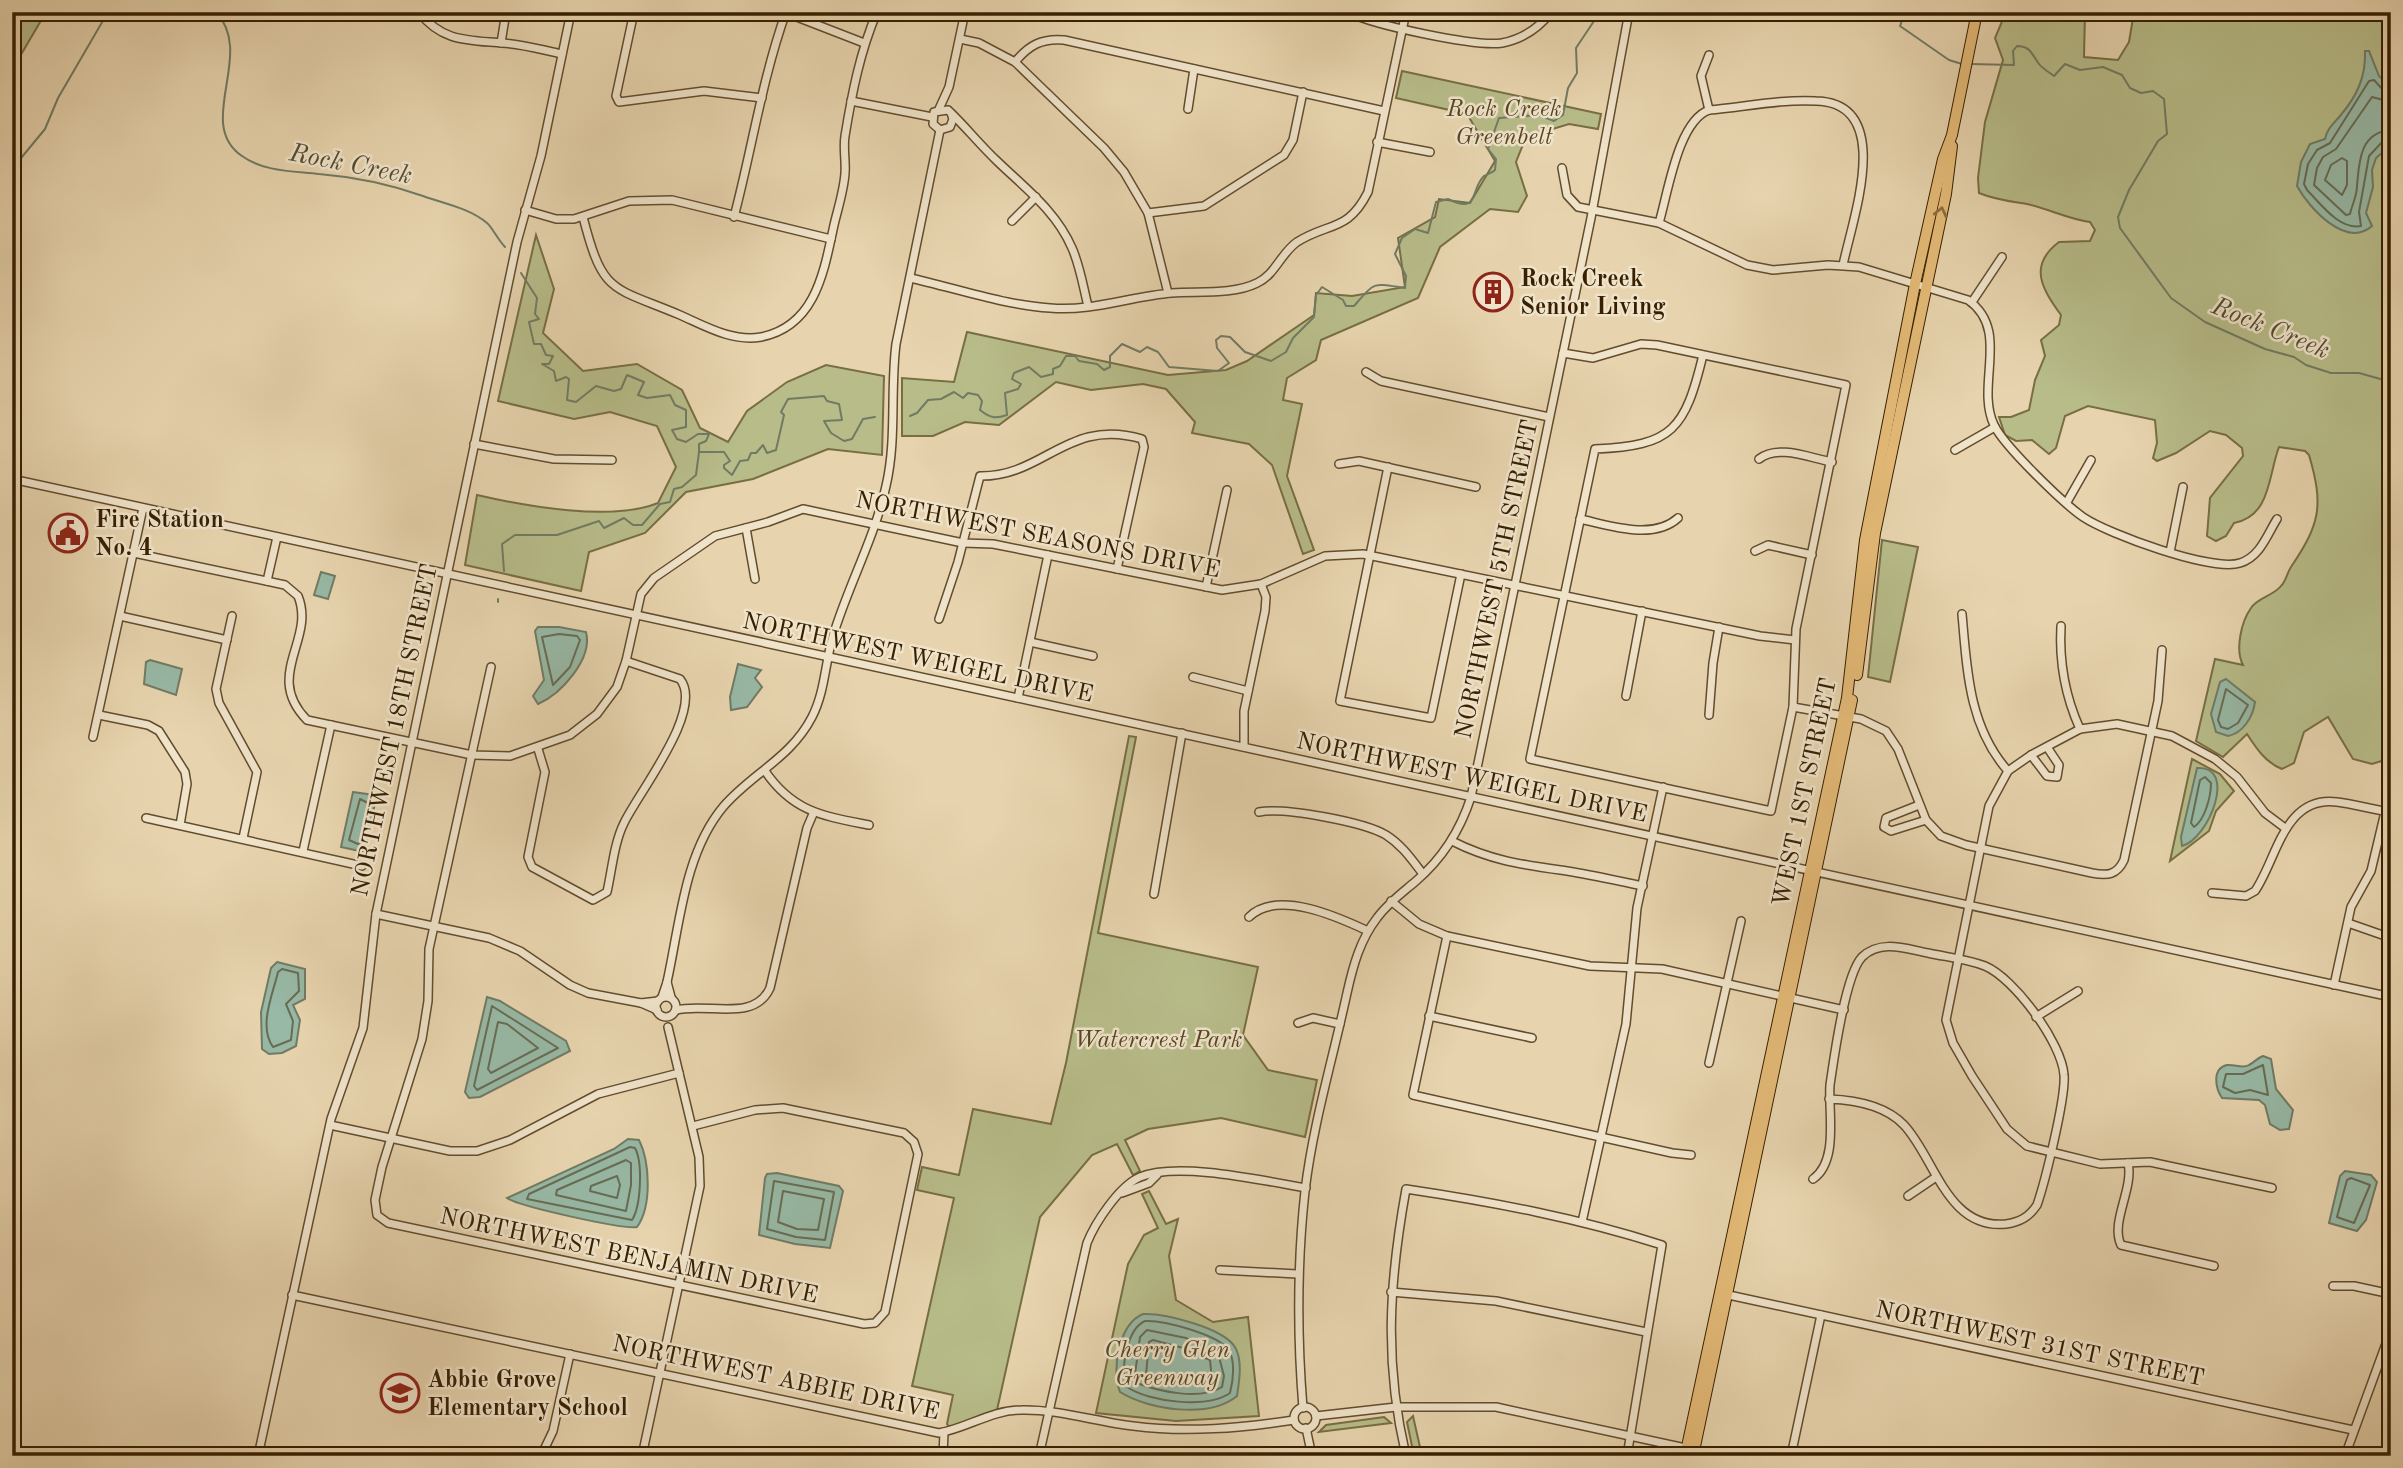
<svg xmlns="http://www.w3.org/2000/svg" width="2403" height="1468" font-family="'Old Standard TT',serif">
	<rect width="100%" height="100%" fill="#e7d4ae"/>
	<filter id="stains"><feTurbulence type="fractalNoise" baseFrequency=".00286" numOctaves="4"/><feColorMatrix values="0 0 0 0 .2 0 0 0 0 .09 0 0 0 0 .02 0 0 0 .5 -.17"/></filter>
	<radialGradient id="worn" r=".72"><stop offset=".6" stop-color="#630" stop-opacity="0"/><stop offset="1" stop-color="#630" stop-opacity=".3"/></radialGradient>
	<g fill="#b7bc89" stroke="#776e44" stroke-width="2">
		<path d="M12 12H46L12 70 13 18Z"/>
		<path d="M2006 12H2085L2084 57 2118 60 2129 42 2134 12H2391V758L2372 764 2353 759 2328 717 2304 732 2294 763 2282 769C2266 763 2256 748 2247 734L2223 757 2196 741 2215 659 2243 665C2235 650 2241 622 2251 608 2257 598 2273 596 2281 586 2286 581 2287 573 2291 567 2320 524 2324 506 2309 455L2305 451 2279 447C2268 476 2271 516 2234 523L2226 536 2216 541 2207 536 2210 498 2243 456 2242 448 2226 435 2210 431 2176 453 2157 461 2153 458 2157 443 2155 420 2088 406 2065 416 2056 448 2049 454 2032 440 2016 441 2005 435 1999 417H2011L2029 410 2035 380 2045 356 2041 340 2059 325 2061 315C2043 290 2027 266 2059 242L2090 241 2095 230 2090 222C2068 219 2049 209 2027 204 2009 201 1996 200 1979 193L1978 178 1985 122 2003 60 1995 38Z"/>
		<path d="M1402 71 1601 114 1598 129 1569 124 1526 137 1516 162 1527 196 1518 212 1490 209 1440 247 1418 298 1321 340 1316 360 1287 378 1283 400 1302 404 1287 476 1314 550 1303 554 1272 465 1249 444 1192 433 1195 422 1166 389 1143 384 1091 390 1056 382 999 425 965 422 933 436H902V378L954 382 967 332 1168 375 1226 370 1247 361 1314 315 1316 293 1352 296 1405 287 1398 238 1435 217 1439 199 1470 203 1495 161 1467 114 1396 98Z"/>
		<path d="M536 235 554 289 543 333 583 371 637 364 682 390 700 428 728 442 747 411 787 382 826 365 884 376 882 455 828 449 753 479 686 492 645 533 589 552 581 591 465 565 477 495C525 506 612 522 658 503L676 467 657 426 610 412 574 419 498 401Z"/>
		<path d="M1882 540 1918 547 1890 682 1868 677Z"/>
		<path d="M1129 736 1136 737 1098 933 1258 967 1243 1035 1268 1070 1317 1080 1305 1137 1221 1118 1148 1129 1125 1140 1140 1171 1133 1175 1117 1144 1092 1155 1040 1217 997 1410 951 1429 947 1424 953 1395 912 1386 954 1198 917 1190 922 1167 959 1175 973 1109 1051 1124 1066 1063Z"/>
		<path d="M2192 759 2220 774 2234 791 2216 811 2209 831 2170 861Z"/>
		<path d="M1149 1191 1166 1224 1178 1219 1169 1256 1176 1300 1213 1322 1248 1317 1259 1416 1176 1421 1096 1413 1128 1264 1144 1235 1158 1228 1142 1194Z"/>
		<path d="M1413 1416 1422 1456H1414L1407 1422Z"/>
		<path d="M1384 1417 1391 1423 1319 1432 1326 1425Z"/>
	</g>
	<g fill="#97b9a6" stroke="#717b64" stroke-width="2">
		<path d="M2365 51H2369L2379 76 2391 87V145L2376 158 2372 170 2373 187 2366 213 2372 226C2346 249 2309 208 2297 186L2301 162 2310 144 2325 139C2327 129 2333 124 2340 116 2357 96 2366 77 2365 51Z"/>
		<path d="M321 572 335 576 328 599 314 595Z"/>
		<path d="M559 627 586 632C593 659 561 694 538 704L533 696 544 680 535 631 538 627Z"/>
		<path d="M150 660 182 669 176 695 144 684 146 662Z"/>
		<path d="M738 664 761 670 755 678 762 687 747 707 731 710 730 697Z"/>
		<path d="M2226 679 2255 702C2253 717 2243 733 2228 736L2216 732 2211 714 2220 682Z"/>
		<path d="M2197 768C2238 765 2209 839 2182 846L2181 837Z"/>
		<path d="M353 792 374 795 376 799 364 852 341 847Z"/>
		<path d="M277 962 305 969V999L293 1005 300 1020 296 1046 282 1053 269 1054 262 1049 261 1012 271 968Z"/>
		<path d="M487 997 500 1001 566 1041 570 1051 480 1097 469 1098 465 1092Z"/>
		<path d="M2263 1056 2271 1059 2276 1089 2293 1110 2289 1129 2280 1130 2270 1124 2265 1105 2259 1100 2222 1098C2216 1089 2211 1069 2227 1065 2235 1064 2242 1069 2249 1065 2255 1062 2257 1058 2263 1056Z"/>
		<path d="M628 1139 639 1140C650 1162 652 1206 637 1227 625 1230 517 1206 507 1198L614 1149Z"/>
		<path d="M2345 1171 2371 1175 2377 1182 2366 1220 2357 1231 2329 1223 2340 1176Z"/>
		<path d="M777 1173 839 1186 843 1191 830 1248 795 1244 759 1235 765 1178 767 1174Z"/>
		<path d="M1143 1314C1165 1313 1223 1328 1235 1347 1243 1361 1239 1382 1237 1396 1209 1419 1149 1410 1120 1392 1111 1369 1119 1324 1143 1314Z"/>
	</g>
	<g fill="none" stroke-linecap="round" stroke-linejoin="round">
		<g stroke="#676c53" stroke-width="2">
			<path d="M2391 93 2384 91 2374 80 2369 81 2330 143 2317 150 2308 164 2304 184 2307 190C2321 204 2339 230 2361 226L2359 212 2369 156 2384 140 2391 139"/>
			<path d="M2391 102 2372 97 2336 149 2323 157 2317 168 2314 185 2346 215 2350 214C2352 205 2357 196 2357 186 2359 164 2359 132 2391 130"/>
			<path d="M2342 158 2347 161V185L2342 195 2325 180 2331 165Z"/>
			<path d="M559 634 577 636 580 640 570 667 553 685 542 637Z"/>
			<path d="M2226 689 2248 705 2238 723 2228 729 2221 727 2218 720Z"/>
			<path d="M2205 777 2211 783C2211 796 2205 820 2194 827L2191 823 2200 780Z"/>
			<path d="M360 799 368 803 361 842 358 844 349 840Z"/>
			<path d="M282 969 298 973 299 991 286 1004 293 1021 291 1040 273 1047C258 1026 273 994 278 972Z"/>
			<path d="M492 1006 558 1048 477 1090 474 1086Z"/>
			<path d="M498 1022 507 1024 538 1048 491 1073 488 1069Z"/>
			<path d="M2263 1065 2268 1095 2250 1090 2235 1093 2223 1087 2226 1074H2243Z"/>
			<path d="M630 1147 635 1148C643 1163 641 1206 632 1220L527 1199 529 1194Z"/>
			<path d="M626 1160 631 1163V1185L626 1211 556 1195 557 1190Z"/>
			<path d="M617 1176 620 1185 617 1198 590 1191 591 1186Z"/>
			<path d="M2351 1178 2370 1185 2354 1223 2337 1217 2347 1180Z"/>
			<path d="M774 1181 834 1192 825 1240 796 1237 767 1229Z"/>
			<path d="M783 1191 824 1199 818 1230 797 1229 778 1222Z"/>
			<path d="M1145 1321C1163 1320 1216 1334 1228 1349 1236 1360 1233 1381 1230 1393 1207 1409 1149 1402 1127 1387 1119 1371 1127 1329 1145 1321Z"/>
			<path d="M1147 1330 1186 1338 1218 1353 1224 1376 1222 1387C1199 1401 1157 1391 1134 1382L1140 1337Z"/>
			<path d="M1153 1340 1183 1348 1210 1360 1212 1380 1176 1382 1146 1375 1149 1342Z"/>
		</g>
		<g stroke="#717b64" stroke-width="2">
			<path d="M216 12C256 55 194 123 242 156 264 172 294 171 319 174 356 177 389 184 423 196 445 204 469 208 487 223 492 227 498 240 505 247"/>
			<path d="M1915 12 1903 18 1900 26 1949 60 1962 64"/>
			<path d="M1971 64 2014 65 2013 51 2017 46C2031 46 2032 55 2039 64 2042 68 2050 73 2054 76L2065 64 2080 70 2103 67 2122 75 2130 88 2141 93 2153 91 2164 99 2167 134 2158 141 2129 190 2118 217 2120 228 2171 298 2205 322 2265 349 2294 357 2306 365 2331 373H2359L2391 382"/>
			<path d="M12 169 45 129 58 98 108 12"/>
			<path d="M521 273 537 298 535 314 539 319 529 322 534 344H541L546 355 553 356 549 364H542L554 371 556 381 566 377 569 379 567 400 576 402 596 386 614 391 621 389 627 375 644 382 638 395 647 398 670 395 675 405 686 410V427L672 430 677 439 686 442 698 434H709L706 441 699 444V452H724L730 461 724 465V468L732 475 740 461 748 460 751 453H756L763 445 767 453 776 450 784 415 781 412 788 399 824 396 827 401 839 404 842 420 824 421 831 433 844 441 852 439 863 419 875 417"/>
			<path d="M910 416 917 413 928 400 941 399 954 392 963 398 968 393 978 395 982 401 980 410C990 418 995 419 1007 415L1005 393 1018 389 1021 384 1012 379 1014 373 1029 367 1041 377 1053 374V369L1060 366 1066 356H1075L1079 361 1097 364 1104 370 1110 367V356L1122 344 1140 352 1147 347 1158 352 1169 367 1218 371 1229 363 1217 348 1216 340 1221 336 1230 337 1245 352 1271 361 1286 352 1293 338 1314 317 1316 295 1322 287 1343 300 1346 306H1354C1376 281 1372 283 1405 288L1406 276 1395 254 1402 238 1415 229 1428 233 1436 202 1448 199C1480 215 1470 189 1484 176 1488 174 1492 173 1495 170L1496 159 1488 149 1499 118 1539 115 1554 121 1563 115 1568 88 1577 73 1576 48 1600 12"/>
			<path d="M2391 504 2386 514 2391 525"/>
			<path d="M504 571 502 544 515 535H557L599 521 604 528 624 518 633 525H642L660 504 670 502 674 489 682 487 696 475 699 452"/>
			<path d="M498 599V602"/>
			<path d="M2391 599V626"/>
			<path d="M2390 1393H2391"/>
		</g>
		<defs>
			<g id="minor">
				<path d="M419 12C442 42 468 40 502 43 523 44 542 50 562 54"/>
				<path d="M634 12 616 96 619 102 704 91 762 98"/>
				<path d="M784 12 864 43"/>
				<path d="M1348 12C1373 25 1475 47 1502 43 1522 39 1539 28 1551 12"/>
				<path d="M960 39 979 43 1015 62 1104 148 1124 172 1148 213 1168 293"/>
				<path d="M501 43 506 12"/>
				<path d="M1709 55 1701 76 1709 110"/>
				<path d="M1015 62C1029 45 1042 38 1064 40L1384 111"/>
				<path d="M851 101 932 117"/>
				<path d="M939 109 949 87 965 12"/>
				<path d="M1188 109 1194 69"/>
				<path d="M951 113 953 119 950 127 940 130 933 124 934 112 948 110C965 126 980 145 997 161 1025 188 1056 211 1072 248 1080 266 1083 286 1088 306"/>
				<path d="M1377 142 1430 152"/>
				<path d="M1562 168 1567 195 1578 207 1659 223 1747 265 1773 270 1828 265 1859 267 1968 300C2011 330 1975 385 1994 425 2004 446 2063 503 2083 517 2108 534 2212 572 2240 563 2260 557 2267 535 2277 519"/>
				<path d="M525 210 556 219H574L629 201 672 200 831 239"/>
				<path d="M1148 213 1204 206 1284 155 1293 140 1303 92"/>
				<path d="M583 217C603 295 611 286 680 315 705 326 732 342 761 337 816 326 824 271 834 225 838 208 844 190 845 173 846 161 843 148 845 136 852 93 860 52 877 12"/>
				<path d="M734 217C752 149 762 79 786 12"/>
				<path d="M1012 221 1036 197"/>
				<path d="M1659 223C1668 193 1678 121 1709 110 1744 107 1782 99 1816 101 1896 103 1852 220 1843 265"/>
				<path d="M910 278C955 288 1004 305 1050 308 1091 312 1132 296 1172 293 1198 291 1233 295 1257 283 1275 275 1281 253 1297 242 1329 222 1348 232 1368 192L1406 12"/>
				<path d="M1972 302 2002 257"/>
				<path d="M1563 353 1593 358 1641 344 1657 345 1846 385 1796 629 1793 707 1771 811 1530 759 1595 449C1673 446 1685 429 1703 355"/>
				<path d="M1366 372 1381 381 1549 417"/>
				<path d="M474 444 554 459 612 460"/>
				<path d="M1955 450 1995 427"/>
				<path d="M1759 459C1778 444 1810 458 1832 462"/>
				<path d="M1339 464 1359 461 1476 487"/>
				<path d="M1388 467 1340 701 1431 718 1461 574"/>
				<path d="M12 479 2391 997"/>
				<path d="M2067 502 2091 460"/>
				<path d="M1580 519C1608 525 1653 541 1678 518"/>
				<path d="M746 528 755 579"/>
				<path d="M1755 551 1768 545 1812 555"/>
				<path d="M2170 552 2183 487"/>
				<path d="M134 553 285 585 298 596C316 640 263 675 307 720L472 755 510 756 570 735 597 714 617 687 626 661 641 594 654 578 715 536 768 522 803 509 963 543 993 544 1222 590 1261 584 1325 556 1363 554 1760 636 1795 640"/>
				<path d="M267 581 277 537"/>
				<path d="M1206 587 1227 490"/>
				<path d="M1962 614C1967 671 1969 727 2008 771"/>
				<path d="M120 616 227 640"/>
				<path d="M232 616 216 689 219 703 257 772 243 838"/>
				<path d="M939 619 958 562 980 476C1044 477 1068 417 1142 439L1144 447 1117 569"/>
				<path d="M2061 626C2059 663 2065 696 2080 729"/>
				<path d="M1030 642 1093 656"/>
				<path d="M491 667 429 949 428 1001 422 1039 382 1167 375 1200 377 1215 388 1223 864 1324 875 1323 885 1312 918 1154 914 1142 904 1133 783 1108 755 1110 693 1126"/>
				<path d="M1193 677 1248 691"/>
				<path d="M1626 696 1642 611"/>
				<path d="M1018 698 1048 555"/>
				<path d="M1793 707 1861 719 1886 731 1898 749 1926 820 1941 836 1966 845 2092 873C2108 876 2117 875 2124 860L2158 701 2162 650"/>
				<path d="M99 715 148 725 159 731 185 772 187 784 180 825"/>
				<path d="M1709 715 1713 663 1719 627"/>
				<path d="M93 737 143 508"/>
				<path d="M1244 747V711L1265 611 1266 597 1261 584"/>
				<path d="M538 749 545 772 528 857 532 867 593 900 607 892C612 870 614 843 624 823 638 793 705 710 680 679L626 661"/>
				<path d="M2031 755 2047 776 2057 777 2059 765 2047 747"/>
				<path d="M765 771C793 812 823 816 869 825"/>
				<path d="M1919 805 1886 818 1884 827 1891 831 1926 820"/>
				<path d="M1259 812C1284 807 1364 822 1386 835 1402 845 1412 860 1423 874"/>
				<path d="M146 818 362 866"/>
				<path d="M1452 841C1491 861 1525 865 1567 871 1593 875 1618 881 1643 886"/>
				<path d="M303 851 331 725"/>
				<path d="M2212 893 2246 896 2255 891C2277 859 2284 795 2337 802 2355 804 2373 810 2391 812"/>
				<path d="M1154 894 1182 733"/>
				<path d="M1391 901 1419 924 1447 936 1590 966 1662 969 1844 1010"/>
				<path d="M376 914 489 938 520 951 570 985 588 993 641 1003"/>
				<path d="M1249 917C1277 889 1338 917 1368 931"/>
				<path d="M2348 923 2391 938"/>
				<path d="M1447 936 1413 1095 1672 1153 1691 1155"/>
				<path d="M667 982C680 924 684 854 723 807 751 774 791 758 812 717 825 692 825 663 833 636 848 586 875 537 886 486 897 439 890 391 896 344L940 130"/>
				<path d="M2334 985 2351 907 2371 871 2385 812"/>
				<circle cx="666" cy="1007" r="10"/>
				<path d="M662 997 667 982 671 997"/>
				<path d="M657 1010 641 1003 658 1001"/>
				<path d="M676 1010C707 1002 754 1023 770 988L807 828 813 814"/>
				<path d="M1429 1016 1532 1038"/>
				<path d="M2036 1017 2078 991"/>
				<path d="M1298 1023 1313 1018 1340 1024"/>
				<path d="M1709 1063 1741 921"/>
				<path d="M330 1125 450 1151H477L510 1140 598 1094 679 1073"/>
				<path d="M2128 1163C2134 1189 2110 1222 2121 1245L2214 1266"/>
				<path d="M1813 1179C1839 1161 1828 1112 1830 1085 1834 1058 1845 975 1862 957 1881 939 1906 949 1928 953 1946 957 1967 959 1985 966 2014 978 2062 1043 2064 1075 2066 1097 2045 1182 2037 1205 2029 1217 2020 1222 2006 1224 1947 1230 1935 1158 1904 1125 1885 1105 1855 1100 1829 1099"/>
				<path d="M2272 1188 2150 1162 2100 1164 2027 1146 2007 1129 1972 1076 1953 1043 1946 1020 1989 806 2008 771 2031 755 2080 729 2117 724 2172 736 2215 759 2237 777 2265 813 2285 828"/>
				<path d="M1122 1193 1149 1183 1157 1175"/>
				<path d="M1908 1196 1936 1177"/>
				<path d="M1582 1222 1626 1024 1637 908 1663 787"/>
				<path d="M1220 1270 1297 1274"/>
				<path d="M2333 1286H2354L2391 1294"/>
				<path d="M1391 1292 1496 1301 1646 1332"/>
				<path d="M1724 1294 2353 1430"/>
				<path d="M292 1295 939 1433C967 1428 992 1410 1021 1410 1058 1409 1097 1422 1133 1426 1187 1433 1241 1428 1294 1420"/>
				<circle cx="1305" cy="1418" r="11"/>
				<path d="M1303 1408C1297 1335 1297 1264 1305 1191 1313 1124 1333 1058 1347 993 1353 966 1360 940 1377 918 1388 903 1402 893 1416 881 1443 858 1460 831 1471 797L1591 218 1629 12"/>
				<path d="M1316 1416 1396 1407H1496L1690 1449"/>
				<path d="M1306 1428 1312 1456"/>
				<path d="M258 1456 331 1119 363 1028 376 914 517 242 541 156 571 12"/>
				<path d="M541 1456 553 1431 570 1354"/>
				<path d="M642 1456 700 1186 699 1157 668 1027"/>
				<path d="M943 1456 944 1432"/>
				<path d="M1039 1456 1087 1243C1095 1223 1119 1186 1140 1177 1178 1161 1265 1181 1306 1188"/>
				<path d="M1406 1456C1384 1362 1389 1283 1406 1189 1493 1202 1578 1218 1662 1245L1627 1456"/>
				<path d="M1791 1456 1821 1315"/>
				<path d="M2345 1456 2391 1330"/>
			</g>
			<g id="major">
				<path d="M1857 675 1875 533 1946 194 1952 146"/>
				<path d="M1685 1456 1847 698 1865 540 1915 284 1943 159 1952 135 1977 12"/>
				<path d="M1693 1456 1852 700"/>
			</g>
		</defs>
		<use href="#minor" stroke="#634c2c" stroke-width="10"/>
		<use href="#major" stroke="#371f00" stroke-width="12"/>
		<use href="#minor" stroke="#efe3ca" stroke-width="7"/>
		<use href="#major" stroke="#e4ba77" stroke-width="10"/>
	</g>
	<defs><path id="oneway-chevron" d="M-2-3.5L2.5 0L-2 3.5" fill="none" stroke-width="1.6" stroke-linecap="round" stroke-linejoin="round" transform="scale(1.75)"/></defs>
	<use stroke="#8e6c3c" href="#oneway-chevron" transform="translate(1941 212) rotate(-77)"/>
	<defs>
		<symbol id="building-ring" viewBox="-11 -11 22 22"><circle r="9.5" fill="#efe3ca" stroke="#8f2418" stroke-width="1.5"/><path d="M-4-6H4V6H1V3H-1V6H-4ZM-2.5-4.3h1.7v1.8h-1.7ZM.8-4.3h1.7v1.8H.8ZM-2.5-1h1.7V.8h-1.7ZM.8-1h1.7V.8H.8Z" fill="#8f2418"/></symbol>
		<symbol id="civic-ring" viewBox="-11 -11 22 22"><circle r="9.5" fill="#efe3ca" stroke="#8f2418" stroke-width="1.5"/><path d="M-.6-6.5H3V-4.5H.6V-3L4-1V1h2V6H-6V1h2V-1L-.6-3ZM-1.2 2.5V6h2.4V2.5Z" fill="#8f2418"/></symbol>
		<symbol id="school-ring" viewBox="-11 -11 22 22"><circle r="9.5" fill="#efe3ca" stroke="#8f2418" stroke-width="1.5"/><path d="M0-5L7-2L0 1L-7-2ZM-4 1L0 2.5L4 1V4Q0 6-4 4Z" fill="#8f2418"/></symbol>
	</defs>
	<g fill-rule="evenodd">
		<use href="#building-ring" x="1471" y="270" width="44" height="44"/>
		<use href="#civic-ring" x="46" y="511" width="44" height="44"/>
		<use href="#school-ring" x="378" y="1371" width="44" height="44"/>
	</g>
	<g text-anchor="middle" stroke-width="5" stroke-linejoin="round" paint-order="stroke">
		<g font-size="24" font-style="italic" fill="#574622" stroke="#efe3ca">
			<text x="1504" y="116">Rock Creek<tspan x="1504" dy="28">Greenbelt</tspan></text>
			<text x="1158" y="1047">Watercrest Park</text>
			<text x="1167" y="1357">Cherry Glen<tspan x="1167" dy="28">Greenway</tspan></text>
		</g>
		<g font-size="24" font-weight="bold" fill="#371f00" stroke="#efe3ca" text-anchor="start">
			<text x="1520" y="286">Rock Creek<tspan x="1520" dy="28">Senior Living</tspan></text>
			<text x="95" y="527">Fire Station<tspan x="95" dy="28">No. 4</tspan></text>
			<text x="427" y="1387">Abbie Grove<tspan x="427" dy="28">Elementary School</tspan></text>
		</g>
		<g font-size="24" fill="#371f00" stroke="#efe3ca">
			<text transform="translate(1038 534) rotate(11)" y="8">NORTHWEST SEASONS DRIVE</text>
			<text transform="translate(1496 579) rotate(-78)" y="8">NORTHWEST 5TH STREET</text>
			<text transform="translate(918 657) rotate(12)" y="8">NORTHWEST WEIGEL DRIVE</text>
			<text transform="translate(394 730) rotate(-78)" y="8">NORTHWEST 18TH STREET</text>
			<text transform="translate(1472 777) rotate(12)" y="8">NORTHWEST WEIGEL DRIVE</text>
			<text transform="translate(1804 792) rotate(-78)" y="8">WEST 1ST STREET</text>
			<text transform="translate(629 1255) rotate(12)" y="8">NORTHWEST BENJAMIN DRIVE</text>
			<text transform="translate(2040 1343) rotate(12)" y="8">NORTHWEST 31ST STREET</text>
			<text transform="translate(776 1377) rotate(12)" y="8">NORTHWEST ABBIE DRIVE</text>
		</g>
		<g font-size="26" font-style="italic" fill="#544d32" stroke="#efe3ca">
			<text transform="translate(351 163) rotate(11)" y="9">Rock Creek</text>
			<text transform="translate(2271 327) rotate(22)" y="9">Rock Creek</text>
		</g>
	</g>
	<rect width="2403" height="1468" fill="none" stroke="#e7d4ae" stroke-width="42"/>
	<rect x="14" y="14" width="2375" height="1440" fill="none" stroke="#371f00" stroke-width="3.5"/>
	<rect x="21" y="21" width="2361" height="1426" fill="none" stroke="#371f00" stroke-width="2"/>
	<rect width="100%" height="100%" filter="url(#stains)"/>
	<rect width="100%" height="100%" fill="url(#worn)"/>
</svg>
